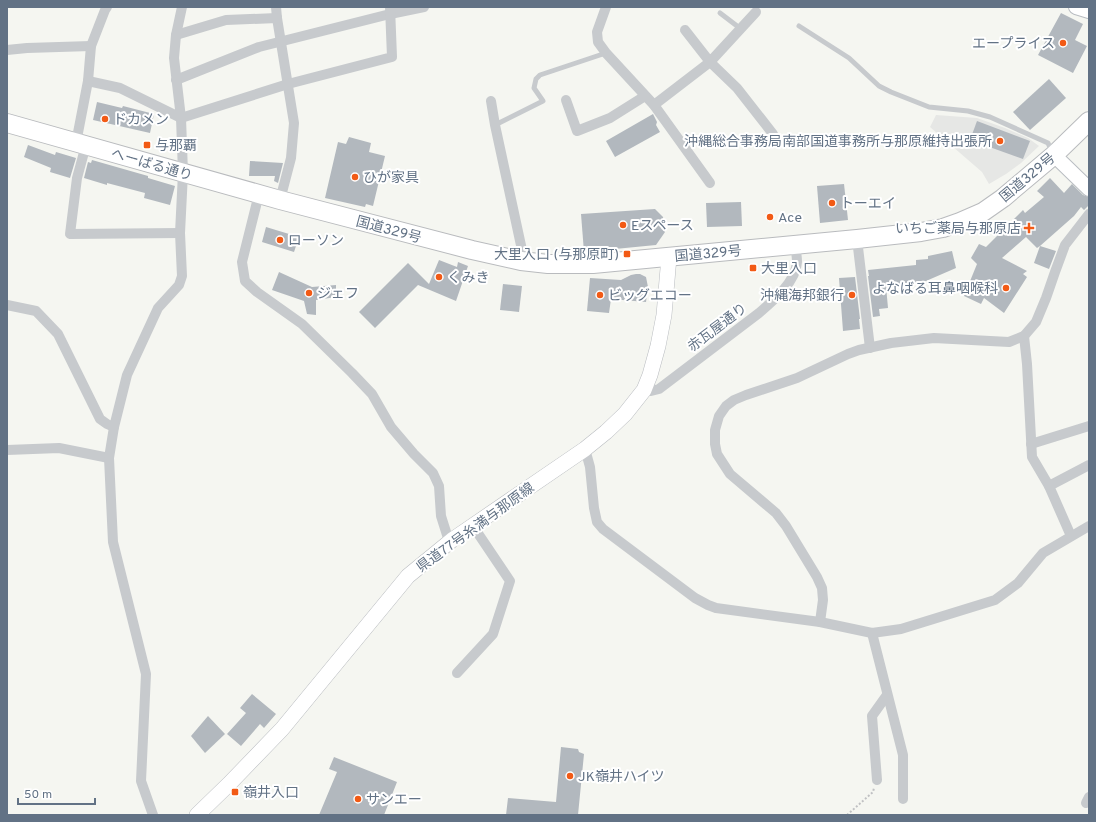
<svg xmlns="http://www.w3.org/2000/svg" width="1096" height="822" font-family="Overpass,'Noto Sans JP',sans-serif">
	<rect width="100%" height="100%" fill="#f5f6f1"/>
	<path fill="#e6e7e5" d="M936 115 977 118 1005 128 1028 138 1039 146 1021 163 1006 174 989 184 982 172 930 127Z"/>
	<g fill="#b2b8be">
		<path d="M1061 13 1083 24 1075 40 1087 46 1073 73 1038 55Z"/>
		<path d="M1049 79 1066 98 1030 130 1013 112Z"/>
		<path d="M97 102 122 108 123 106 154 114 150 133 93 120Z"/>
		<path d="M653 114 657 122 656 125 660 132 615 157 606 141Z"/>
		<path d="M977 121 1030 141 1023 159 970 140Z"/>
		<path d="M349 137 371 143 369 152 385 156 373 206 366 204 365 207 325 198 338 142 346 144Z"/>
		<path d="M28 145 55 155 56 152 76 158 70 178 50 172 51 168 24 157Z"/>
		<path d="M92 160 148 176V178L175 186 170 205 144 198 145 193 107 183V185L84 178 88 162 91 163Z"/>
		<path d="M250 161 283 163 278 183 274 181 275 176H249Z"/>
		<path d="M1050 178 1064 193 1072 184 1083 195 1089 197V205L1084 210 1081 207 1074 216 1040 246 1056 251 1049 269 1034 263 1040 246 1037 248 1026 237 1002 258 1027 271 1023 274 1027 277 1004 313 984 298 981 304 964 296 977 264 971 258 979 244 986 247 1023 210 1025 213 1044 197 1037 191Z"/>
		<path d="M844 184 848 220 820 223 817 186Z"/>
		<path d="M741 202 742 226 707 227 706 203Z"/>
		<path d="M655 209 663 217 665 232 656 245 584 252 581 214Z"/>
		<path d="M266 227 299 237 294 252 262 242Z"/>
		<path d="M952 251 956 268 926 281 886 286 888 308 879 309 880 316 873 317 868 276H869L868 270 916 265V260L928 259V256Z"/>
		<path d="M439 260 457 267 458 262 468 266 456 301 418 285 375 328 359 312 408 263 429 284Z"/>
		<path d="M279 272 312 287 336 285V297L316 300V315L307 314 304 301 272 290Z"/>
		<path d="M636 274H640L646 277 648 287 646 302 611 299 609 313 587 311 590 278 621 280 631 275Z"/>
		<path d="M855 277 860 319H859L860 329 843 331 839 278Z"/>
		<path d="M503 284 522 286 519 312 500 310Z"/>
		<path d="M252 694 276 714 264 728 260 724 241 746 227 734 246 713 240 708Z"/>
		<path d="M208 716 225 734 205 753 191 736Z"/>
		<path d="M561 747 578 749 579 752 584 754 578 815H506L508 798 556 802Z"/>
		<path d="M334 757 397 782 384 815H319L337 772 329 769Z"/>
	</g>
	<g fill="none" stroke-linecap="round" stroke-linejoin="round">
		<defs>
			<g id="secondary">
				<path d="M1076 7 1089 11"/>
				<path d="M1054 155 1089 189"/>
			</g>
			<path id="primary" d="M197 815 229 784 282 729 408 576 452 540 585 449 606 432 625 414 644 390 650 375 658 346 664 315 669 257"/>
			<path id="highway" d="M7 123 280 200 472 250 521 261 548 264H593L857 239 921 232 943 228 960 222 983 212 1003 198 1054 155 1089 121"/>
		</defs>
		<use href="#secondary" stroke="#b9bdc2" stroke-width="16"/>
		<use href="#primary" stroke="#b9bcc0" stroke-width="16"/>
		<use href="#highway" stroke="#b9bbbe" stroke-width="20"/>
		<path stroke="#c0c1c3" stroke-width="2" stroke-dasharray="2 2" stroke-linecap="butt" d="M847 815 873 792 874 788"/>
		<g stroke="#c7cacd" stroke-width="5">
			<path d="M720 13 741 29"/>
			<path d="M799 26 849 58 879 86 891 92 929 107 968 111 990 117 1048 143 1052 152"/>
			<path d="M495 125 543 101 534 88 536 79 540 75 606 53"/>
		</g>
		<g stroke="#c7cacd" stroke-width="10">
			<path d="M276 7 277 18 294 123 291 158 280 200"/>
			<path d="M606 7 597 32 598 42 606 53 654 105 710 183"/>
			<path d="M685 30 710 62 756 12"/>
			<path d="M176 35 226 20 277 18"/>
			<path d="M7 50 27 48 91 46"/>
			<path d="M176 80 259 47 390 14 424 7"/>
			<path d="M88 81 120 88 181 118 288 84 392 57 390 7"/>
			<path d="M566 100 577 131 610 118 645 96"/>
			<path d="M491 101 495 125 522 250 521 261"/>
			<path d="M654 105 710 62 737 88 773 134"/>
			<path d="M76 143 88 81 91 46 105 10 107 7"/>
			<path d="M86 145 77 178 70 234 180 233"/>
			<path d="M259 194 242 262 245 281 257 292 302 324 352 373 372 394 391 427 414 454 433 473 439 486 441 516 447 535 452 540"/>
			<path d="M857 239 870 348"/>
			<path d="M7 305 36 311 58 334 100 419 107 424 114 427"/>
			<path d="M1024 336 1027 364 1032 457 1049 486 1071 536"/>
			<path d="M644 390 651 391 659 389 759 313C773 301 796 282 797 262 797 257 796 251 795 246"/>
			<path d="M1031 444 1089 426"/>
			<path d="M585 449 590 467 594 508 597 522 603 529 695 598 708 605 716 608 820 622 872 633 901 629 995 600 1018 583 1043 553 1089 526"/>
			<path d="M7 450 59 448 109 458"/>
			<path d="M1049 486 1089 465"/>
			<path d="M820 622 823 600 822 588 817 577 786 526 776 513 730 474 717 454 715 444V430L719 416 726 406 734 400 746 395 797 378 848 354 859 350 891 343 934 338 1009 342 1024 336 1036 322 1046 298 1055 272 1065 245 1089 214"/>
			<path d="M872 633 903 755V799"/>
			<path d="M457 673 493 634 510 581 473 526"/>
			<path d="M877 780 872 716 887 695"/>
			<path d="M1086 803 1089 797"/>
			<path d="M153 815 141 781 146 674 113 542 109 458 114 427 127 375 158 308 179 285 182 276 180 233 183 173 181 118 174 58 176 35 182 7"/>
		</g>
		<use href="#secondary" stroke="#fff" stroke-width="14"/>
		<use href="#primary" stroke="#fff" stroke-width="15"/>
		<use href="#highway" stroke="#fff" stroke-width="18"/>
	</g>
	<g fill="#f25a15" stroke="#fff" stroke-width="1.5">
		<circle cx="1063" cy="43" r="4"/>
		<circle cx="105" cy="119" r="4"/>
		<circle cx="1000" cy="141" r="4"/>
		<rect x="143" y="141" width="8" height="8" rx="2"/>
		<circle cx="355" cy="177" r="4"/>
		<circle cx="832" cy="203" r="4"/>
		<circle cx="770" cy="217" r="4"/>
		<circle cx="623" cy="225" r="4"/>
		<path d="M1027 222h4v4h4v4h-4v4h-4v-4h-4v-4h4z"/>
		<circle cx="280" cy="240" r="4"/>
		<rect x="623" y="250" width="8" height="8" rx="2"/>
		<rect x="749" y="264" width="8" height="8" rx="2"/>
		<circle cx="439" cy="277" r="4"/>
		<circle cx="1006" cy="288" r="4"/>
		<circle cx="309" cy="293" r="4"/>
		<circle cx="600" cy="295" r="4"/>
		<circle cx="852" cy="295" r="4"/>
		<circle cx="570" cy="776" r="4"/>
		<rect x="231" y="788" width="8" height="8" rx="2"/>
		<circle cx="358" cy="799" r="4"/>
	</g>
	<g text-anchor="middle" stroke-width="4" stroke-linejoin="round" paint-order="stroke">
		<g font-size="14" fill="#627285" stroke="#fff" text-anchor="start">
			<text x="1055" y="48" text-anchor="end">エープライス</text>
			<text x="113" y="124">ドカメン</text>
			<text x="992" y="146" text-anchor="end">沖縄総合事務局南部国道事務所与那原維持出張所</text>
			<text x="155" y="150">与那覇</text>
			<text x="363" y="182">ひが家具</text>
			<text x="840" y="208">トーエイ</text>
			<text x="778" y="222">Ace</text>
			<text x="631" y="230">Eスペース</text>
			<text x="1021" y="233" text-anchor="end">いちご薬局与那原店</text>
			<text x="288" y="245">ローソン</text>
			<text x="619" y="259" text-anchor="end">大里入口 (与那原町)</text>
			<text x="761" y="273">大里入口</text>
			<text x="447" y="282">くみき</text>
			<text x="998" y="293" text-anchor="end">よなばる耳鼻咽喉科</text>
			<text x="317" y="298">ジェフ</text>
			<text x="608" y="300">ビッグエコー</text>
			<text x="844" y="300" text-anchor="end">沖縄海邦銀行</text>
			<text x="578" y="781">JK嶺井ハイツ</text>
			<text x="243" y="797">嶺井入口</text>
			<text x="366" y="804">サンエー</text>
		</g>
		<g font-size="14" fill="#627285" stroke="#fff">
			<text transform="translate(152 164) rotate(16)" y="5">へーばる通り</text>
			<text transform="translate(1027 177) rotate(-40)" y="5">国道329号</text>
			<text transform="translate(389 229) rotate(15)" y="5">国道329号</text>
			<text transform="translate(708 253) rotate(-5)" y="5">国道329号</text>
			<text transform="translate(717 327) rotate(-37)" y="5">赤瓦屋通り</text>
			<text transform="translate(475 527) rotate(-36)" y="5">県道77号糸満与那原線</text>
		</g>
	</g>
	<rect width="1096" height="822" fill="none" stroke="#627285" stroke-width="16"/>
	<path d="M18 798v6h77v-6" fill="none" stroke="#627285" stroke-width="2"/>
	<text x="24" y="798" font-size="12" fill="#627285" stroke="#ffffff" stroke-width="3" paint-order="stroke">50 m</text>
</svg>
